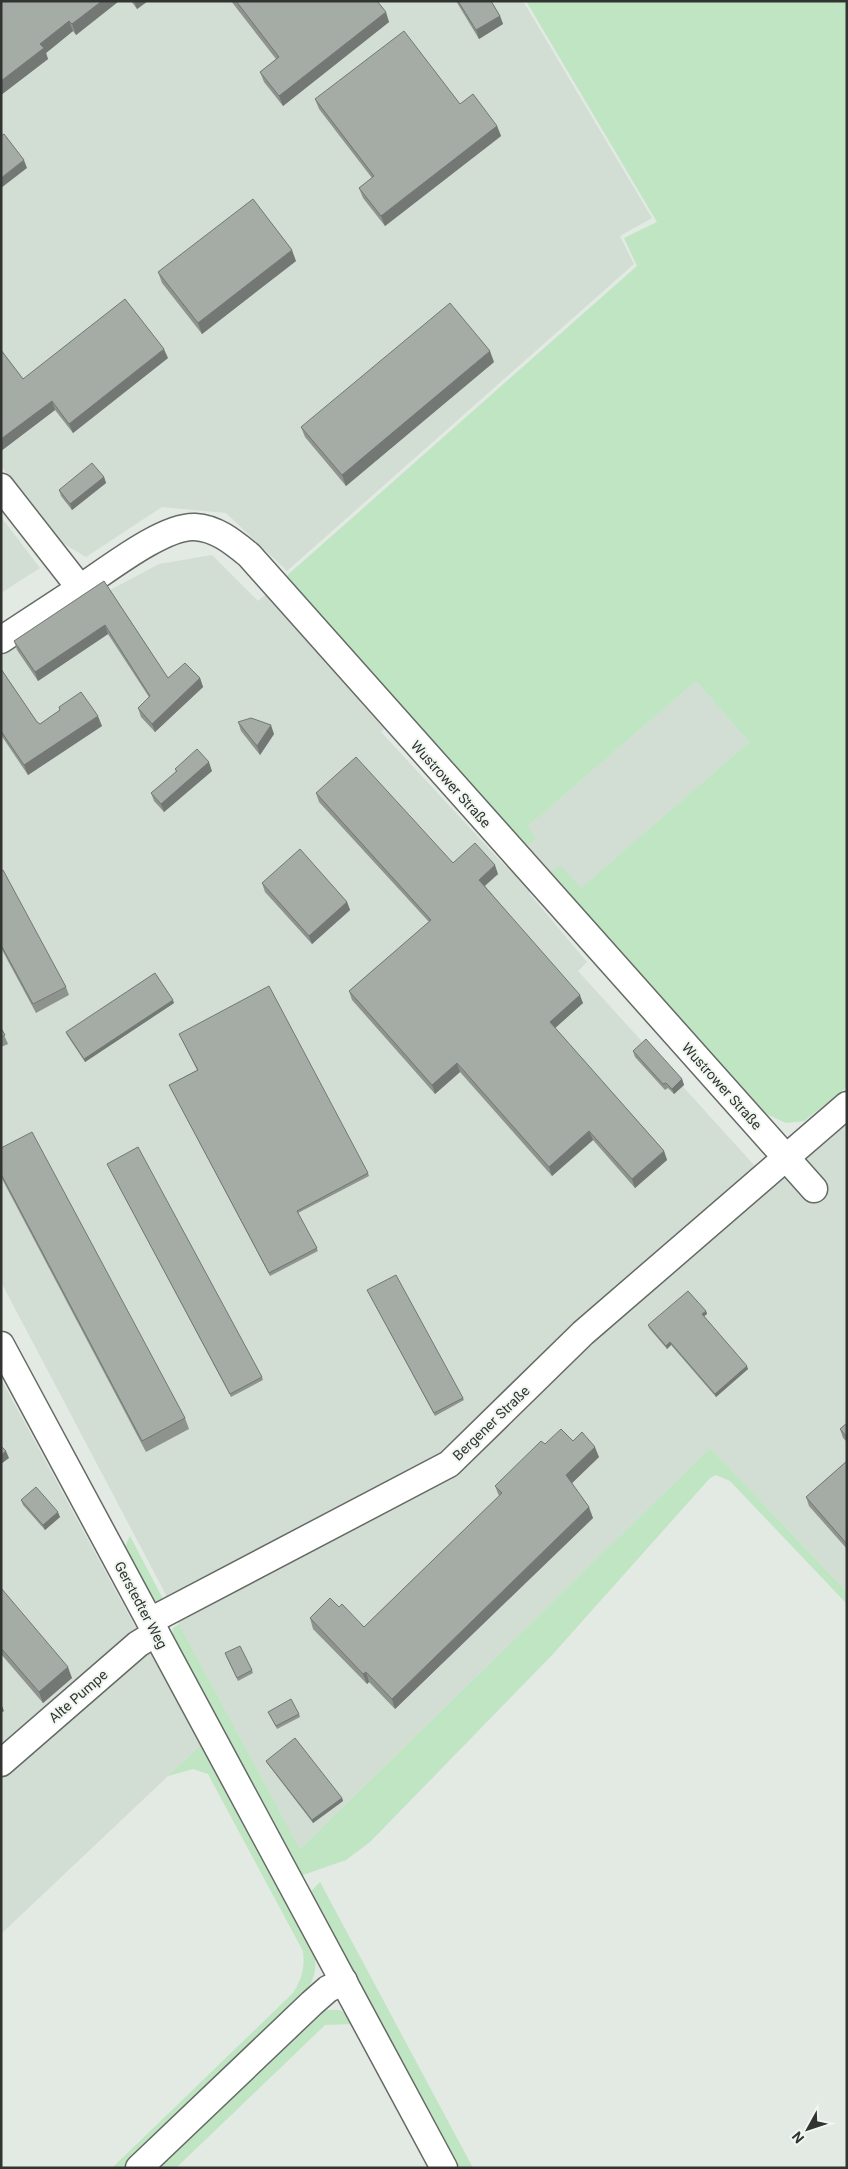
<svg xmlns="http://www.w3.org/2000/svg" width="848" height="2169" font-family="Roboto,sans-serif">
	<rect width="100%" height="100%" fill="#e3e9e3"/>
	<g fill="#d2ded3">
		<path d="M1 1H523L652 218 620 236 634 264 287 571 226 513 162 507 86 557 61 542 1 466Z"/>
		<path d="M1 517 40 568 1 593Z"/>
		<path d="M212 555 258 601 266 594 384 729 381 732 506 867 522 850 527 827 696 681 749 742 580 889 546 877 529 893 587 962 578 971 774 1187 847 1124V1592L710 1448 300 1849 179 1624 165 1593 1 1282V656L67 613 159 564Z"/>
		<path d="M1 1379 132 1621 205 1741 1 1934Z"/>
	</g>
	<g fill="#bfe5c2">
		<path d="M526 1H847V1087L804 1121 786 1123 764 1113 546 877 560 865 581 888 749 742 696 681 527 827 536 838 522 850 282 580 637 266 624 238 657 222Z"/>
		<path d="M710 1448 847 1592V1604L730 1481 716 1475 710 1478 553 1654 370 1842 346 1860 300 1876 172 1636 173 1628 179 1624 300 1849Z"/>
		<path d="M130 1536 165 1603 153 1601 122 1552Z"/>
		<path d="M205 1741 315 1952C317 1978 312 1983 298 2003L126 2168H112L293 1993C302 1978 305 1969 303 1951L208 1774 193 1769 168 1776Z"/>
		<path d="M320 1882 473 2168H453L310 1897 313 1889Z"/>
		<path d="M323 2010H340L353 2019 352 2024 325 2025 176 2168H151Z"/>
	</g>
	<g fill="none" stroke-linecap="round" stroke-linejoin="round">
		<defs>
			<g id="minor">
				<path d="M1 487 80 588 1 640"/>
				<path d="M80 588C106 571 164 525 195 527 216 528 233 542 249 555L814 1189"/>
				<path d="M1 1345 444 2168"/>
				<path d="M150 1621 449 1464 583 1333 847 1105"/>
				<path d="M1 1763 138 1644 156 1633"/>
				<path d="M139 2168 312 2003 328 1989 344 1981"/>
			</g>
		</defs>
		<use href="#minor" stroke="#656a65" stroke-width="29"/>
		<use href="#minor" stroke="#fff" stroke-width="26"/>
	</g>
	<g fill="#8e938e">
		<path d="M1 1H119L76 35 73 31 46 53 48 59 1 95Z"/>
		<path d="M131 1H148L137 9Z"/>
		<path d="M231 1H377L389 22 283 106 264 82 260 72 276 59Z"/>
		<path d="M456 1H491L500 16 503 24 479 39Z"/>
		<path d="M315 99 460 104 497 126 501 136 385 226 363 198 359 188 372 178 319 109Z"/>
		<path d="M296 261 202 334 162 283 158 272Z"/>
		<path d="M1 350 23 379 168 358 73 433 55 410 1 451Z"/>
		<path d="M494 362 346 486 305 437 301 427Z"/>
		<path d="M104 477 106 483 72 510 61 496 59 490Z"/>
		<path d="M104 581 168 678H200L203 687 155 732 141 717 138 708 149 697 108 634 38 681 17 650 14 641Z"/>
		<path d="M1 669 37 722 40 724 60 710 59 707 102 726 28 775 1 735Z"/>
		<path d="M238 722 274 734 260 755 241 731Z"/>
		<path d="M175 769 212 771 164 812 154 801 151 793 176 772Z"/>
		<path d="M316 793 453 863 498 874 485 886 583 1003 555 1028 664 1151 667 1160 635 1188 593 1140 552 1176 460 1072 435 1094 352 1000 349 991 429 922 319 802Z"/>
		<path d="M1 871 66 987 69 995 36 1013 1 948Z"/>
		<path d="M262 883 347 902 350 910 312 944 265 892Z"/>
		<path d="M174 1003 85 1062 67 1035 66 1032Z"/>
		<path d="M1 1028 8 1044 1 1047Z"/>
		<path d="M179 1034 368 1173 369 1176 298 1213 318 1251 270 1276 170 1087 169 1085 197 1070Z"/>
		<path d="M633 1051 682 1079 684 1085 674 1094 668 1088 665 1090 635 1057Z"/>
		<path d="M1 1148 185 1418 189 1429 146 1452 1 1177Z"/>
		<path d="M107 1164 262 1377 263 1380 231 1397Z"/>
		<path d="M367 1290 463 1398 464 1400 435 1416Z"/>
		<path d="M706 1311 707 1314 704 1316 748 1369 716 1397 671 1345 667 1349 649 1328 648 1325Z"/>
		<path d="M847 1423V1442L843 1438 840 1429Z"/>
		<path d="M573 1441 599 1457 572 1483 593 1518 395 1709 369 1682 367 1684 313 1629 310 1618 339 1607 364 1627 499 1496 495 1486 545 1444Z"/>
		<path d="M847 1461V1549L809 1506 806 1497Z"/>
		<path d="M21 1500 60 1517 45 1530 23 1505Z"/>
		<path d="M1 1588 72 1678 43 1703 1 1654Z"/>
		<path d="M226 1656 252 1670 253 1673 238 1681Z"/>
		<path d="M268 1712 299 1714 300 1717 277 1729Z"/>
		<path d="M266 1761 342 1798 343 1801 313 1823 267 1763Z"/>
	</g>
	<g fill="#747874">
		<path d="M102 1H119L76 35 72 24Z"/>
		<path d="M134 1H148L137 9Z"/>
		<path d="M386 12 389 22 283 106 279 96Z"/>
		<path d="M500 16 503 24 479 39 476 30Z"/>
		<path d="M69 21 73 31 46 53 48 59 1 95V81L40 44Z"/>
		<path d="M497 126 501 136 385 226 381 216Z"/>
		<path d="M24 160 27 168 1 188V178Z"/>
		<path d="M292 250 296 261 202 334 198 323Z"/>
		<path d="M164 349 168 358 73 433 69 424Z"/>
		<path d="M490 351 494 362 346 486 342 475Z"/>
		<path d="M52 401 55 410 1 451V439Z"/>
		<path d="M104 477 106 483 72 510 70 504Z"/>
		<path d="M105 625 108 634 38 681 35 672Z"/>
		<path d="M200 678 203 687 155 732 152 724Z"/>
		<path d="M98 716 102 726 28 775 24 765Z"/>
		<path d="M271 725 274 734 260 755 257 746Z"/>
		<path d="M209 762 212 771 164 812 161 804Z"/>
		<path d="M495 865 498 874 482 888 479 880Z"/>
		<path d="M347 902 350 910 312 944 309 936Z"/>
		<path d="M580 995 583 1003 553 1030 550 1022Z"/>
		<path d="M173 1000 174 1003 85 1062 84 1059Z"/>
		<path d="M457 1063 460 1072 435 1094 432 1085Z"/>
		<path d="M682 1079 684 1085 674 1094 672 1089Z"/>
		<path d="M589 1131 593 1140 552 1176 549 1167Z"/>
		<path d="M664 1151 667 1160 635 1188 632 1179Z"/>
		<path d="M706 1311 707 1314 703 1317 702 1314Z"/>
		<path d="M670 1342 671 1345 667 1349 666 1346Z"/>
		<path d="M747 1366 748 1369 716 1397 715 1394Z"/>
		<path d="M595 1447 599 1457 570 1485 566 1475Z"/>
		<path d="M6 1451 9 1458 1 1464V1455Z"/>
		<path d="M589 1507 593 1518 395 1709 392 1699Z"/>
		<path d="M58 1512 60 1517 45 1530 43 1525Z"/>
		<path d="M68 1667 72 1678 43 1703 39 1692Z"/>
		<path d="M366 1672 369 1682 367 1684 363 1674Z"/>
		<path d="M1 1703 4 1711 1 1713Z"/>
		<path d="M342 1798 343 1801 313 1823 312 1820Z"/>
	</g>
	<g fill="#a5aba5" stroke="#747874">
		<path d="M1 1H102L72 24 69 21 40 44 44 48 1 81Z"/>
		<path d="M236 1H377L386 12 279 96 260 72 279 57Z"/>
		<path d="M458 1H491L500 16 476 30Z"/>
		<path d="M404 31 460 104 473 94 497 126 381 216 359 188 374 176 315 99Z"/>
		<path d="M4 134 24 160 1 178V136Z"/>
		<path d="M253 199 292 250 198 323 158 272Z"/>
		<path d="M125 299 164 349 69 424 52 401 1 439V350L23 379Z"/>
		<path d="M450 303 490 351 342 475 301 427Z"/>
		<path d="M92 463 104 477 70 504 59 490Z"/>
		<path d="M104 581 168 678 185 663 200 678 152 724 138 708 150 696 105 625 35 672 14 641Z"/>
		<path d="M1 669 37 722 40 724 60 710 59 707 81 692 98 716 24 765 1 731Z"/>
		<path d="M251 718 271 725 257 746 238 722Z"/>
		<path d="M197 749 209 762 161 804 151 793 177 771 175 769Z"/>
		<path d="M356 757 453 863 475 843 495 865 479 880 580 995 550 1022 664 1151 632 1179 589 1131 549 1167 457 1063 432 1085 349 991 431 920 316 793Z"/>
		<path d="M300 849 347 902 309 936 262 883Z"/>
		<path d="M3 870 66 987 33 1004 1 945V871Z"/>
		<path d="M155 973 173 1000 84 1059 66 1032Z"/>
		<path d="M269 986 368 1173 297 1211 317 1248 269 1273 169 1085 198 1070 179 1034Z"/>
		<path d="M1 1028 5 1035 1 1037Z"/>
		<path d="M646 1039 682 1079 672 1089 666 1083 663 1084 633 1051Z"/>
		<path d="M32 1132 185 1418 142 1441 1 1174V1148Z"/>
		<path d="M138 1147 262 1377 230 1394 107 1164Z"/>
		<path d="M396 1275 463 1398 434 1413 367 1290Z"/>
		<path d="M688 1291 706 1311 702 1314 747 1366 715 1394 670 1342 666 1346 648 1325Z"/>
		<path d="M847 1423V1437L840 1429Z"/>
		<path d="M561 1429 573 1441 582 1432 595 1447 566 1475 589 1507 392 1699 366 1672 363 1674 310 1618 330 1598 339 1607 342 1604 364 1627 502 1493 495 1486 541 1441 545 1444Z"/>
		<path d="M1 1446 6 1451 1 1455Z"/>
		<path d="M847 1461V1544L806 1497Z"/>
		<path d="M36 1487 58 1512 43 1525 21 1500Z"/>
		<path d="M1 1588 68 1667 39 1692 1 1648Z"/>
		<path d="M240 1646 252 1670 237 1678 225 1653Z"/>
		<path d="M291 1699 299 1714 276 1726 268 1712Z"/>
		<path d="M295 1738 342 1798 312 1820 266 1761Z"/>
	</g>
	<g text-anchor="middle" stroke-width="4" stroke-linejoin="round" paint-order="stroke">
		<g font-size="14" fill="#313431" stroke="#f0f6f0">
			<text transform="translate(451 784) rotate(48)" y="5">Wustrower Straße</text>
			<text transform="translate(722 1086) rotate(48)" y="5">Wustrower Straße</text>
			<text transform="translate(491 1423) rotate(-44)" y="5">Bergener Straße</text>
			<text transform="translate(141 1605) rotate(62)" y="5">Gerstedter Weg</text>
			<text transform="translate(78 1696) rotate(-41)" y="5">Alte Pumpe</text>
		</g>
	</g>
	<rect width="848" height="2169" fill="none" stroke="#313431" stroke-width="5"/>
	<g transform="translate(808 2129) rotate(230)" stroke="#f0f6f0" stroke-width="4" paint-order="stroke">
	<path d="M0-4L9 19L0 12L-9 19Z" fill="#313431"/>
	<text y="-8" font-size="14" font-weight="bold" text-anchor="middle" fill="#313431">N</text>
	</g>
</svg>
